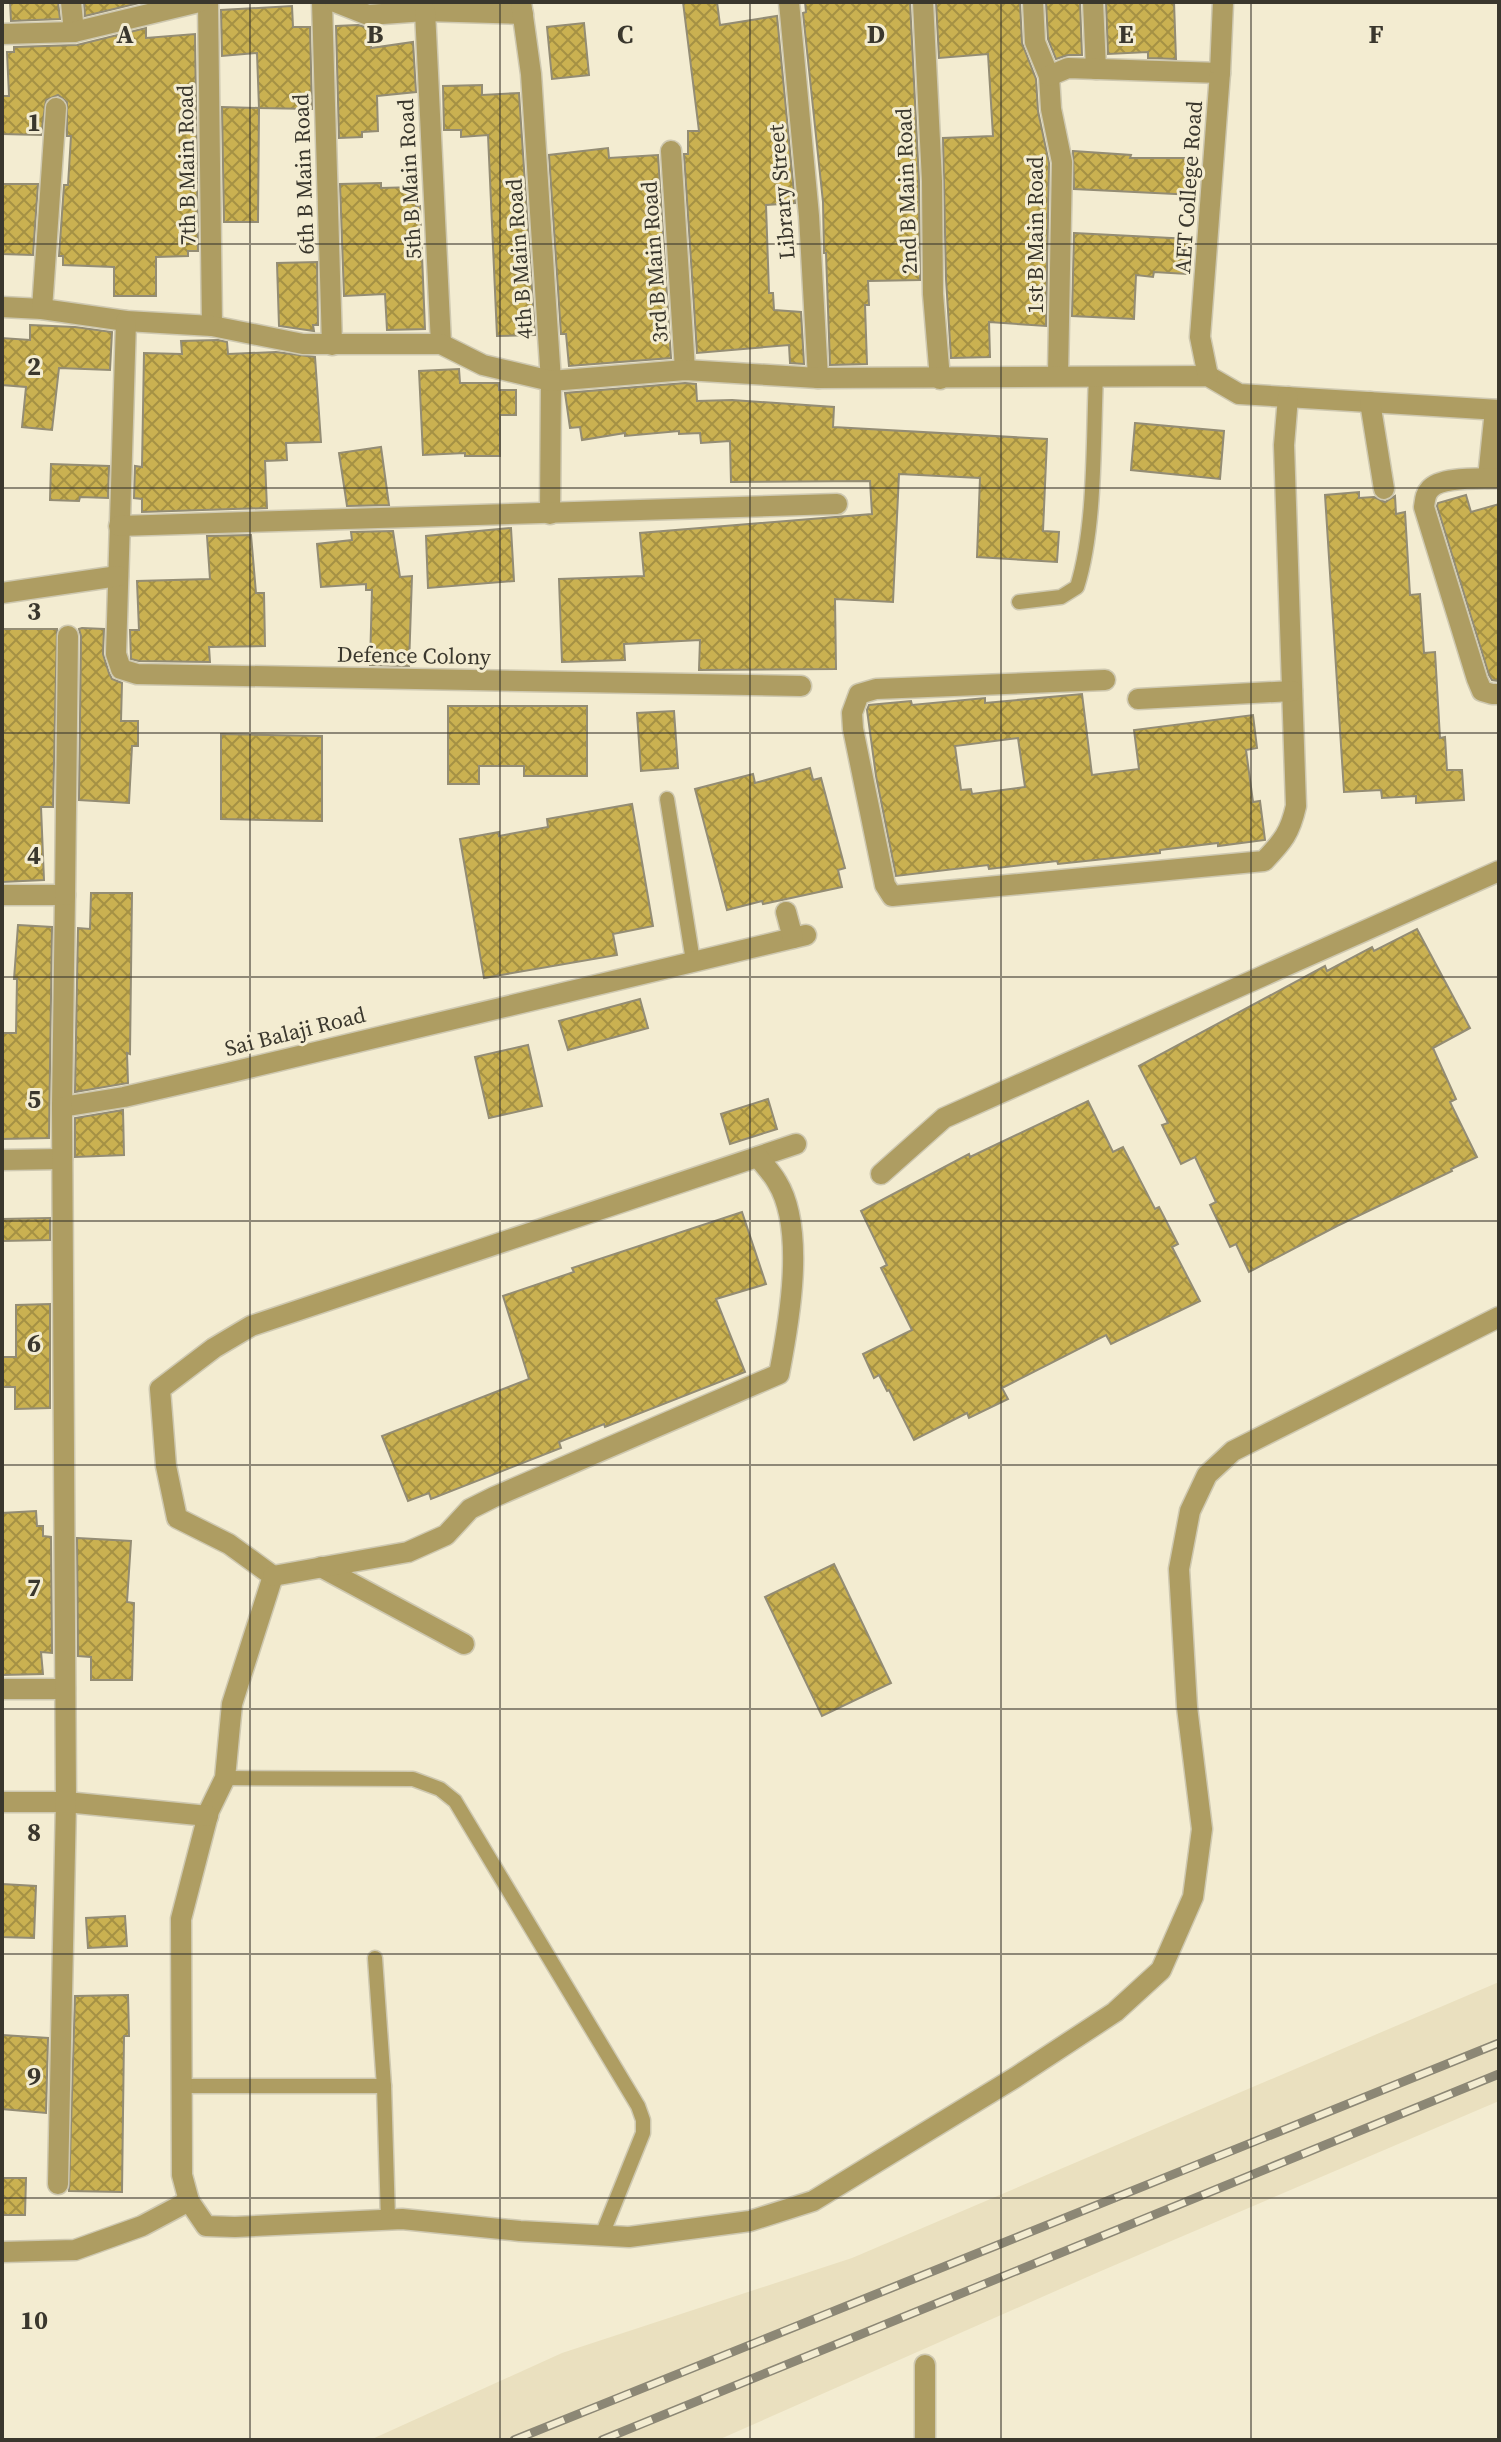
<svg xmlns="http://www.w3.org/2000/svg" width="1501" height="2442" font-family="'Source Serif 4',serif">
	<defs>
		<pattern id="building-cross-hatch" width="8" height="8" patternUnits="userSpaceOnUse" patternTransform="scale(2)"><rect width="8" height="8" fill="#cab151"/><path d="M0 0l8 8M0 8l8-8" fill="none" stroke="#a59144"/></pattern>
	</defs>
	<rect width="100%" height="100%" fill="#f3ecd1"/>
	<path fill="#eae0bf" d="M1499 1982V2101L1101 2271 718 2440H370L562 2353 852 2258Z"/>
	<g fill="url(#building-cross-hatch)" stroke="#938c74" stroke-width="2" fill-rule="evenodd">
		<path d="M10 2H58L60 19 11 21Z"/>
		<path d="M84 2H143L85 16Z"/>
		<path d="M683 2H717L720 25 777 16 795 203 766 205 769 293H773L774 310 801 312 804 364 790 363 789 345 697 353 684 154H688V131H699Z"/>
		<path d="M805 2H910L919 181 920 280 868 281 869 305H865L867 364 830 365 826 253H824L823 202 803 13 806 12Z"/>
		<path d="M936 2H1020L1022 43 1036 79 1038 111 1049 163 1046 326 989 322 990 357 951 358 946 279 943 138 993 136 988 54 939 58Z"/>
		<path d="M1046 2H1080L1082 55H1068L1056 59 1048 39Z"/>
		<path d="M1106 2H1174L1176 59 1148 58V52L1108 54Z"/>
		<path d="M292 6 293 27H310L312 109 259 108 257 53 222 56 221 10Z"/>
		<path d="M584 23 589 75 552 79 547 27Z"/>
		<path d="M358 25 370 28 371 48 413 42 416 92 377 96 378 131 362 132V137L339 138 336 26Z"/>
		<path d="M146 28V38L195 34 198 251H188V256L156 257V296H114V267L63 265V256H59L64 185H68L71 136H67V102L58 95 46 100 41 135 2 134V96H9L7 52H14V47L77 45Z"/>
		<path d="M482 85V95L519 93 535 335 497 336 488 135 461 137V130H444L443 86Z"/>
		<path d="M222 107 259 108 258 222H224Z"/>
		<path d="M608 148 609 158 658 155 671 358 569 366 566 334H561L549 155Z"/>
		<path d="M1073 151 1131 155 1130 158H1195V195L1074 189Z"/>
		<path d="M381 183V188L415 187 416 206H420L425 329 387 330 385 294 344 296 340 184Z"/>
		<path d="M2 184H38L33 255 2 254Z"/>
		<path d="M1074 233 1190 239 1187 274 1154 272 1153 277 1136 275 1134 319 1072 316Z"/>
		<path d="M317 262 318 325H313L314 331 279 326 277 263Z"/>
		<path d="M30 325 75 327 112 332 110 370 59 368 52 430 22 427 26 387 2 385V338L30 340Z"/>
		<path d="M218 340 227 342 228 354 276 352 315 357 321 442 286 443 287 460 265 461 267 508 142 512V499L134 498 135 466 142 467 144 353 182 354 181 341Z"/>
		<path d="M459 369 460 383H499V390H516V415H500V456H465V453L423 455 419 371Z"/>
		<path d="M685 383 696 384 697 401 732 400 834 407 833 427 1047 439 1043 531 1059 532 1057 562 977 557 980 478 899 474 893 602 835 599 836 669 699 670 700 640 624 644 625 660 562 662 559 579 644 576 640 533 872 514 870 481 731 482 730 441 701 443 700 433 679 434V431L625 436V433L582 440 580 427 570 428 565 393Z"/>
		<path d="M1135 423 1224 431 1220 479 1131 470Z"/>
		<path d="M381 447 389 505 347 506 339 453Z"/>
		<path d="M51 464 109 466 108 498 80 497 79 501 50 500Z"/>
		<path d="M1359 492V498L1374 497 1385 502 1395 496 1396 514 1405 512 1410 595 1420 594 1424 653 1435 652 1440 738 1445 737 1447 770H1462L1464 800 1416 803V796L1382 798 1381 790 1344 792 1325 495Z"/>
		<path d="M1466 495 1471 512 1499 504V681L1492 680 1489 675 1437 506 1438 503Z"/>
		<path d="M511 528 514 581 428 588 426 536Z"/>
		<path d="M393 531 400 577 412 576 409 666 370 665 372 590H366V584L321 587 317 544 352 540 351 532Z"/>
		<path d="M251 535 256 593H264L265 646 209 647 210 662 139 661 131 659 130 630H139L137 581 210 579 207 536Z"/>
		<path d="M82 628 104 629 103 654 109 673 112 679 122 683 121 721H138V746H132L129 803 79 800 81 636 79 629Z"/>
		<path d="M2 629H57L53 807H41L44 880 2 882Z"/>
		<path d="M1082 694 1092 775 1139 769 1134 730 1253 715 1257 748 1246 750 1253 802 1260 801 1265 840 1218 846V843L1160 850V853L1058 864 1057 861 989 869 988 865 896 876 876 776 867 710 869 705 911 701 912 705 985 698V703ZM1018 738 1025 787 972 794 971 789 961 790 955 746Z"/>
		<path d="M448 706H587V776H524V766H479V784H448Z"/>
		<path d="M674 711 678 768 641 771 637 713Z"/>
		<path d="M221 734 322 736V821L221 819Z"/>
		<path d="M810 768 813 780 821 778 845 868 838 870 842 887 763 904 762 901 727 910 695 789 753 774 755 783Z"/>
		<path d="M632 804 653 926 613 934 617 955 484 978 460 839 499 832V836L548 827 547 819Z"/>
		<path d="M91 893H132L130 1054 127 1053 128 1083 75 1092 78 928 90 929Z"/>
		<path d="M18 925 52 927 49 1138 2 1139V1033H16L17 979H14Z"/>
		<path d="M1417 929 1470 1028 1433 1048 1456 1099 1450 1102 1477 1157 1451 1169 1452 1171 1337 1226 1249 1272 1236 1244 1230 1247 1210 1205 1216 1202 1195 1157 1181 1164 1162 1125 1168 1123 1139 1066 1325 966 1327 971 1372 947 1374 951Z"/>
		<path d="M640 999 648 1028 568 1050 559 1021Z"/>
		<path d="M528 1045 542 1106 489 1118 475 1057Z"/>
		<path d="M768 1099 777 1129 730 1144 721 1114Z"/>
		<path d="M1088 1101 1113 1152 1123 1147 1155 1209 1159 1207 1178 1244 1172 1247 1200 1301 1111 1344 1106 1335 1002 1388 1008 1399 969 1418 967 1413 914 1440 889 1390 887 1391 879 1375 874 1378 863 1354 912 1330 881 1268 887 1265 861 1211 969 1154 970 1157Z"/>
		<path d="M123 1110 124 1155 75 1157V1118Z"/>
		<path d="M742 1212 766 1284 716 1299 745 1372 605 1427 604 1424 559 1442 561 1448 431 1499 429 1493 408 1501 382 1436 529 1379 503 1296 574 1272 572 1268Z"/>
		<path d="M50 1218V1240L2 1241V1219Z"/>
		<path d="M50 1304V1408L15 1409V1387H2V1357H16V1305Z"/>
		<path d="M36 1511 37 1526H43V1536L51 1537 52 1653 41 1652 43 1674 2 1675V1513Z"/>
		<path d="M77 1538 131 1541 127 1602 134 1603 132 1680H91V1657L78 1656Z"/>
		<path d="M834 1564 891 1683 822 1716 765 1597Z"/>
		<path d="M2 1884 36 1886 34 1938 2 1937Z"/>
		<path d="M125 1916 127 1946 88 1948 86 1918Z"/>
		<path d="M128 1995 129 2036H124L122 2192 69 2191 75 1996Z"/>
		<path d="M2 2035 48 2038 46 2113 2 2109Z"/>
		<path d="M2 2178H26L25 2215H2Z"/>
	</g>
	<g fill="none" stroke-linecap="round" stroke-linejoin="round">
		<defs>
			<g id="lane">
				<path d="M1019 602 1061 597 1077 587C1096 527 1093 440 1096 376"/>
				<path d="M667 799 693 961"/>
				<path d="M225 1778 413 1779 440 1789 455 1801 638 2106 643 2120V2133L602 2235"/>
				<path d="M375 1958 384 2086 388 2219"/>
				<path d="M181 2086H384"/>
			</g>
			<g id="street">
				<path d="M71 2 74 32"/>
				<path d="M208 2 212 326"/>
				<path d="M322 2 332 345"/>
				<path d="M335 2 368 15 425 11 523 14"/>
				<path d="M521 2 531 74 551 381 550 514"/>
				<path d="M789 2 809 216 818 378"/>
				<path d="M923 2 932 181 933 294 940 379"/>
				<path d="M1033 2 1035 42 1049 76 1051 109 1062 162 1058 375"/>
				<path d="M1093 2 1096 69"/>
				<path d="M425 11 441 344"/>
				<path d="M2 34 74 32 199 2"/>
				<path d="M1049 76 1068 68 1220 73"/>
				<path d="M671 151 685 370"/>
				<path d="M2 307 42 309 126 321 212 326 303 344H441L483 365 551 381 685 370 818 378 1208 376 1239 394 1499 410"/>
				<path d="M42 309 56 108"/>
				<path d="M126 321 116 654 121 669 137 674 801 686"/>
				<path d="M1208 376 1200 337 1220 73 1223 2"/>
				<path d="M1370 402 1384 489"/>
				<path d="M1488 478 1495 410"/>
				<path d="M1499 478C1482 479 1441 476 1430 489 1425 494 1425 501 1424 507L1477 679 1482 691 1492 694H1499"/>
				<path d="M119 526 837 504"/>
				<path d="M2 593 118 576"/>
				<path d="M1105 680 876 689 859 694 852 713 853 729 885 885 892 896 1264 861C1283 841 1290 833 1296 806L1284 445 1288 397"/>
				<path d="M1138 699 1292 691"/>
				<path d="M2 895H65L62 1107 124 1097 228 1073 806 935"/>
				<path d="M65 895 68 636"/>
				<path d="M786 912 793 938"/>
				<path d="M796 1144 251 1326 214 1348 160 1389 166 1466 177 1518 229 1544 273 1576 232 1704 225 1778 209 1811 181 1919 182 2175 189 2201 206 2226 235 2227 402 2219 520 2231 629 2237 750 2221 813 2201 1016 2077 1115 2012 1161 1970 1193 1897 1202 1829 1187 1707 1179 1569 1190 1511 1207 1475 1233 1451 1499 1317"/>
				<path d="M2 1160 62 1159"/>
				<path d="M881 1174 944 1118 1499 871"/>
				<path d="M321 1567 464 1644"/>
				<path d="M273 1576 408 1552 446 1535 470 1509 494 1497 779 1374C789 1323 806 1229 777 1182 772 1173 764 1165 758 1157"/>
				<path d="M2 1689H65"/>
				<path d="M2 1802H66L208 1816"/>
				<path d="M58 2184 66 1802 62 1107"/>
				<path d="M2 2252 75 2250 142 2226 189 2201"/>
				<path d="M925 2440V2365"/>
			</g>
		</defs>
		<use href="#lane" stroke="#cec8b0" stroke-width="17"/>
		<use href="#street" stroke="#cec8b0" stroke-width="23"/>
		<use href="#lane" stroke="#ae9d62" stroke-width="14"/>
		<use href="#street" stroke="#ae9d62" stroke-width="20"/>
		<defs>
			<g id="rail">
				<path d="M514 2440 1499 2043"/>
				<path d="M602 2440 1499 2074"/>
			</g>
		</defs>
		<use href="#rail" stroke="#8c8775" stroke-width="9"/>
		<use href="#rail" stroke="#f3ecd1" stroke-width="6" stroke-dasharray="18" stroke-linecap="butt"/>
	</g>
	<path fill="none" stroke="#3a372d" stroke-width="2" stroke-opacity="0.55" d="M250 2V2440M500 2V2440M750 2V2440M1001 2V2440M1251 2V2440M2 244H1499M2 488H1499M2 733H1499M2 977H1499M2 1221H1499M2 1465H1499M2 1709H1499M2 1954H1499M2 2198H1499"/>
	<g text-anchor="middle" stroke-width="6" stroke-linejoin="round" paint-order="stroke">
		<g font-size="22" fill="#3a372d" stroke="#f3ecd1">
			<text transform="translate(186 165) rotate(-91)" y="8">7th B Main Road</text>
			<text transform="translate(303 174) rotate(-92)" y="8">6th B Main Road</text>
			<text transform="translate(409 179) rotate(-93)" y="8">5th B Main Road</text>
			<text transform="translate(1188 187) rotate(-86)" y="8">AET College Road</text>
			<text transform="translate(906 191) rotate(-92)" y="8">2nd B Main Road</text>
			<text transform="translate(781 192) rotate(-95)" y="8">Library Street</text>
			<text transform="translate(1035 235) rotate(-90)" y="8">1st B Main Road</text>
			<text transform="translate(519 259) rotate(-94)" y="8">4th B Main Road</text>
			<text transform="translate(654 262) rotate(-94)" y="8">3rd B Main Road</text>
			<text transform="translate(414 655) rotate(1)" y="8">Defence Colony</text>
			<text transform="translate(295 1031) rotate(-14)" y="8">Sai Balaji Road</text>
		</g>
	</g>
	<g font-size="26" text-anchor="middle" font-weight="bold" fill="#3a372d" stroke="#f3ecd1" stroke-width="6" stroke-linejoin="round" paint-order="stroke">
		<text x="125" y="43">A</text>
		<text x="375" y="43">B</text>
		<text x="625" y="43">C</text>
		<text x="876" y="43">D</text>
		<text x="1126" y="43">E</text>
		<text x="1376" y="43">F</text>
		<text x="34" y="131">1</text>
		<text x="34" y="375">2</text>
		<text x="34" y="620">3</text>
		<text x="34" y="864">4</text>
		<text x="34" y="1108">5</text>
		<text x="34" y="1352">6</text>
		<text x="34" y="1596">7</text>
		<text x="34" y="1841">8</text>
		<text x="34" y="2085">9</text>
		<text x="34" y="2329">10</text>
	</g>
	<rect width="1501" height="2442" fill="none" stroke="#3a372d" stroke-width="8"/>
</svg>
